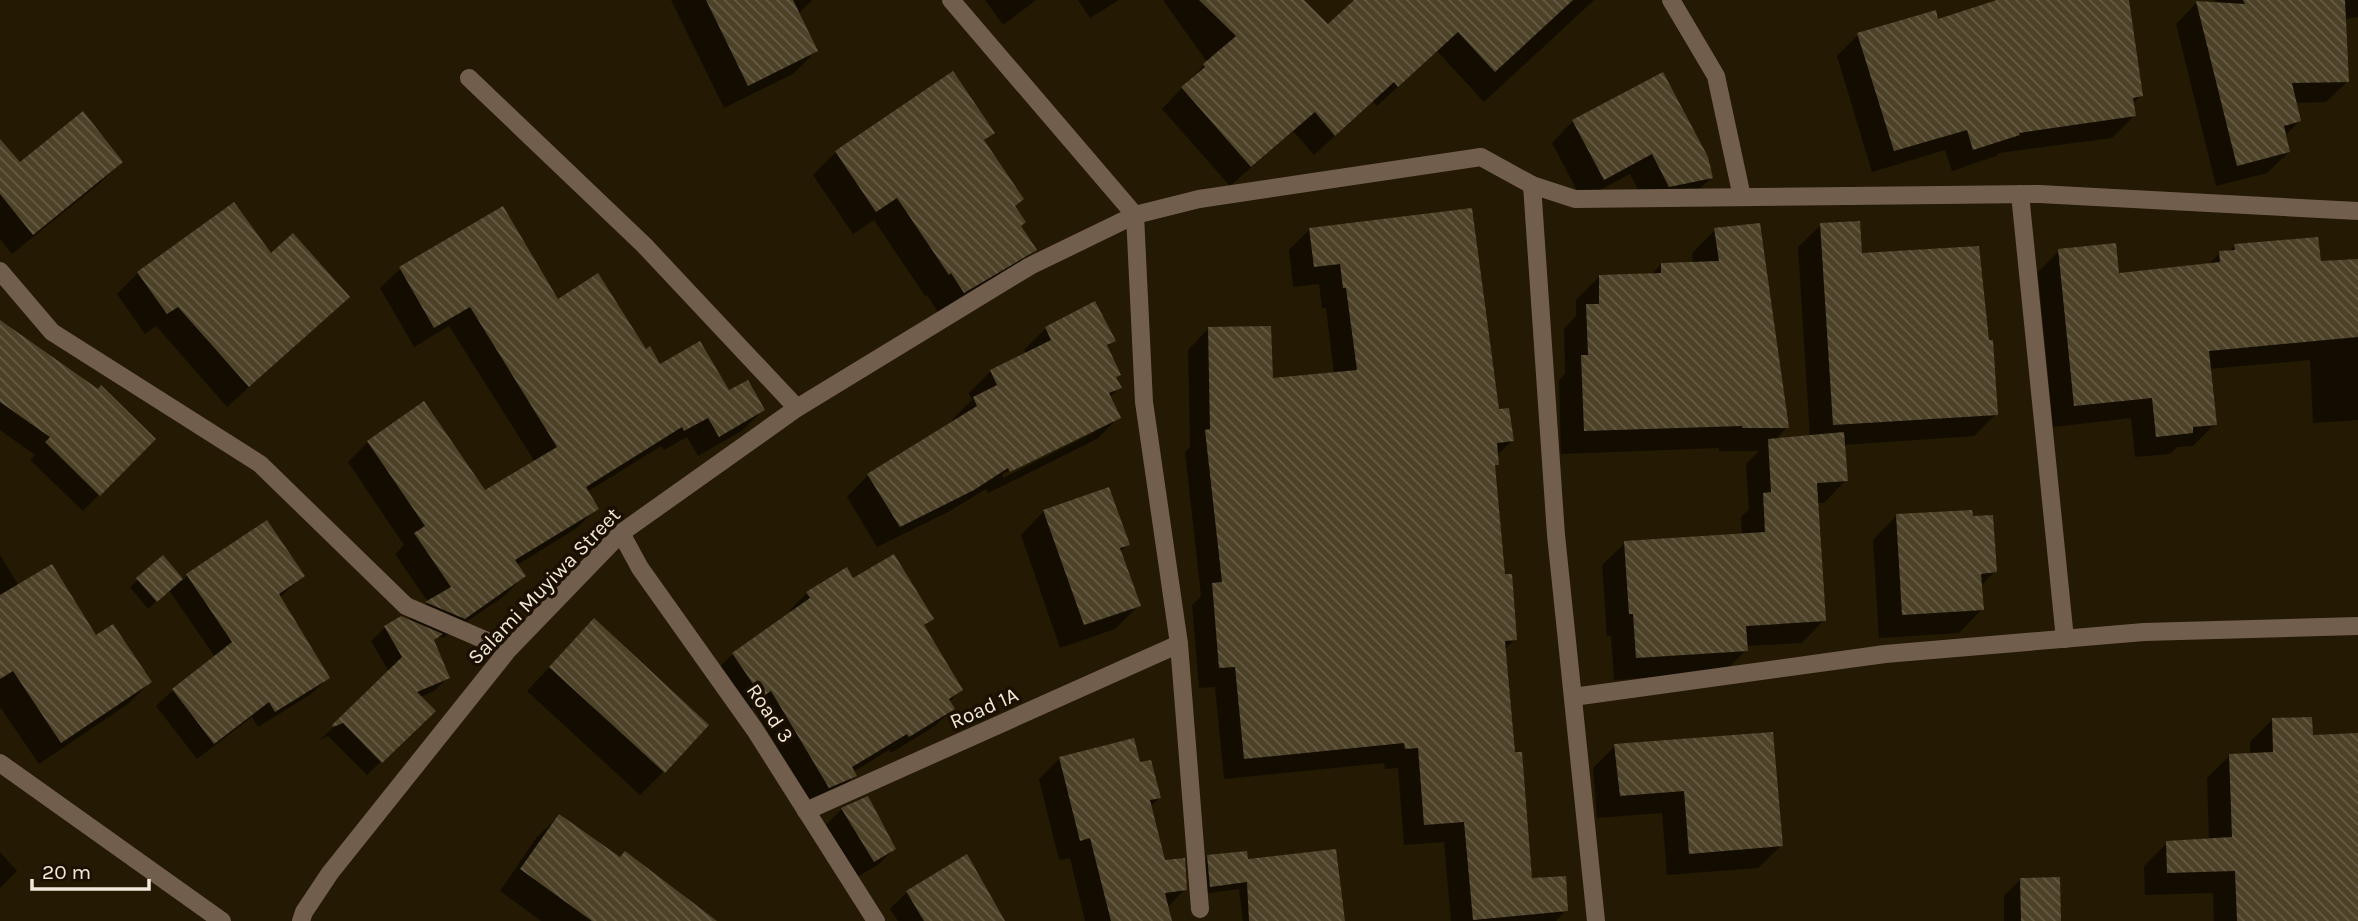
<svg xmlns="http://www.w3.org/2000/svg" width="2358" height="921" font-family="Karla,sans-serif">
	<defs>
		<pattern id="building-back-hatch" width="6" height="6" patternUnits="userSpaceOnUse" patternTransform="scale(1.75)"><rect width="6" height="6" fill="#4d4128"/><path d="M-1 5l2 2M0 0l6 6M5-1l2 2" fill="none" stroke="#675c47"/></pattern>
	</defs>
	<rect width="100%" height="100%" fill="#241902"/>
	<g fill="#0007" fill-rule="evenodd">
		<path d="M671 0H812L798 14 816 51 793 74 724 108Z"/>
		<path d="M985 0H1036L1003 25Z"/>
		<path d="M1078 0H1119L1090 18Z"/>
		<path d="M1163 0H1302L1328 26 1358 0H1594L1484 102 1437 51 1377 106 1373 101 1314 155 1293 131 1230 186 1162 109 1207 62Z"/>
		<path d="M2003 0H2127L2141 96 2132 104 2134 116 2112 138 1999 153 1996 156 1952 171 1945 150 1872 172 1837 56 1858 35 1937 21Z"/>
		<path d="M2215 0H2358V17L2345 19 2348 81 2326 102 2295 103 2299 121 2285 136 2289 152 2267 173 2216 186 2176 24 2197 2 2216 4Z"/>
		<path d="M1573 121 1711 178 1689 199 1647 207 1630 174 1582 200 1552 143Z"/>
		<path d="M993 133 983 142 1022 199 1014 208 1020 226 1035 250 1012 273 940 315 927 295 925 296 874 220 853 234 813 175 836 152Z"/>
		<path d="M0 142 20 164 121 162 101 182 12 254 0 239Z"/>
		<path d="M233 204 270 256 326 318 227 407 156 326 145 334 117 294 138 273Z"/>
		<path d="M502 209 557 302 645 351 659 367 728 393 763 410 743 430 698 456 687 437 664 450 661 446 587 492 597 508 577 528 517 565 524 576 504 596 443 638 438 636 432 642 448 677 434 691 420 697 433 711 367 775 328 736 320 740 389 672 371 641 385 627 408 621 428 602 395 554 404 545 348 462 368 442 485 492 535 462 449 326 414 347 380 288 400 269Z"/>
		<path d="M1821 225 1860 255 1996 414 1974 436 1844 445 1846 480 1824 503H1816L1824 620 1802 643 1746 646V650L1723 673 1614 680 1611 636H1607L1602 565 1625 543 1742 535 1741 517 1749 509 1746 464 1759 451H1719V448L1561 454 1559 380 1565 374 1564 329 1576 316V300L1599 277 1651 275 1661 264 1693 263 1692 253 1715 230 1787 427 1774 441 1810 437 1798 247Z"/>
		<path d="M1310 229 1498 411 1512 441 1496 456 1497 464 1493 468 1503 576 1515 639 1504 650 1514 754 1530 880 1566 910 1556 921H1451L1444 842 1404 845 1398 768 1385 769 1384 763 1224 779 1215 687 1199 688 1192 605 1201 596 1185 452 1190 447 1188 350 1208 329 1271 380 1334 374 1326 308H1322L1319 284 1293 287 1289 250Z"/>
		<path d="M2235 246 2319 262 2358 260V420L2313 423 2310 360 2209 369 2215 424 2193 446 2177 447 2170 454 2135 457 2131 418 2053 427 2038 272 2059 251 2117 275 2208 265 2220 253 2228 252Z"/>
		<path d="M0 322 98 391 153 439 83 511 30 460 35 455 0 430Z"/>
		<path d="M1046 328 1113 341 1106 348 1119 374 1115 378 1120 387 1109 398 1119 417 1097 439 988 493 986 489 950 511 877 547 847 497 868 475 954 423 952 420 972 400 969 393 991 371 1026 354 1024 350ZM1095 428V432L1003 478 1002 474Z"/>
		<path d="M1044 511 1128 544 1120 552 1139 605 1115 629 1060 648 1021 535Z"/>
		<path d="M1896 516 1995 571 1981 586 1982 609 1959 633 1879 638 1873 540Z"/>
		<path d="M0 555 19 586 96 638 150 682 128 704 39 764 0 707Z"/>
		<path d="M163 558 183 580 187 576H303L279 598 328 678 311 694 258 727 252 717 197 759 156 706 173 690 215 657 169 590 148 609 130 587Z"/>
		<path d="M853 580 932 618 923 627 961 690 949 702 953 709 935 726 891 753 889 750 853 772 855 775 837 793 812 804 753 707 744 713 715 671 733 654 791 613 790 610 807 593Z"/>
		<path d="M571 644 664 771 640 795 527 691Z"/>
		<path d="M2273 719 2311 736 2358 735V921H2214L2213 893 2145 895 2144 866 2167 843 2209 840 2207 778 2230 755H2250V742Z"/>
		<path d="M1615 746 1781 846 1758 868 1667 875 1662 813 1597 818 1593 768Z"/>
		<path d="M1060 758 1138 764 1159 798 1150 807 1164 862 1185 889 1167 908 1170 921H1085L1070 858 1059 860 1039 779Z"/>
		<path d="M842 809 894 849 878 865 857 877 826 825Z"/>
		<path d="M559 816 714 921H541L500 891 537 837Z"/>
		<path d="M0 852 17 871 0 888Z"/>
		<path d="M1208 857 1248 870 1343 921H1243L1239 889 1202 894 1200 865Z"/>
		<path d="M2020 880 2059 921H2004V896Z"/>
		<path d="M907 892 1003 921H898L890 909Z"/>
	</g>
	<g fill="url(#building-back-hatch)">
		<path d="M706 0H793L818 51 748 86Z"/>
		<path d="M1199 0H1304L1328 24 1354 0H1573L1495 72 1458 32 1398 87 1394 82 1335 136 1315 112 1251 167 1181 87 1205 67 1203 64 1236 36Z"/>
		<path d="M1997 0H2129L2143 96 2133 98 2136 116 2019 133 2020 135 1973 150 1967 130 1894 151 1857 33 1936 10 1938 19Z"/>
		<path d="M2243 0H2345L2349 82 2292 83 2301 121 2284 126 2290 152 2237 166 2196 1 2245 4Z"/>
		<path d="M953 71 995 133 984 140 1024 199 1015 206 1026 222 1021 226 1037 250 964 293 951 273 949 275 897 198 876 212 835 151Z"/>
		<path d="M1663 72 1708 157 1713 178 1669 187 1652 154 1604 180 1572 120Z"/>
		<path d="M83 111 123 162 33 235 0 194V139L20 162Z"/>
		<path d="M234 202 271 253 293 233 350 297 249 387 178 307 167 314 137 272Z"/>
		<path d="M503 206 558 299 598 273 646 349 650 346 660 364 700 341 729 390 748 380 765 410 719 437 708 418 684 431 682 427 586 487 599 509 515 560 526 576 465 619 425 602 451 587 414 533 425 526 367 441 424 401 485 490 557 447 470 307 434 328 399 267Z"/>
		<path d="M1472 208 1499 409 1509 408 1514 441 1497 443 1499 465H1495L1505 574H1512L1517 640 1505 641 1515 752H1522L1532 878 1566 876 1568 911 1473 920 1464 822 1424 825 1418 748 1405 749 1404 743 1244 759 1235 667 1219 668 1212 583 1222 582 1205 430 1210 429 1208 327 1271 326 1273 378 1357 370 1346 288H1343L1340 264 1314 267 1309 228Z"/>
		<path d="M1860 221 1862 253 1979 246 1989 340H1993L1998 415 1833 425 1820 223Z"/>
		<path d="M1760 223 1789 428H1742V426L1584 431 1581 355H1588L1586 304H1599V275L1661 273V263L1719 261 1714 228Z"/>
		<path d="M2318 237 2321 261 2358 259V337L2209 351 2217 425 2193 427V433L2156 437 2152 398 2074 406 2058 249 2116 243 2119 273 2220 262 2219 251 2235 250 2234 244Z"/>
		<path d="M1095 301 1116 341 1107 345 1121 375 1116 377 1122 388 1109 393 1121 418 1010 472 1008 468 974 490 900 527 867 474 977 406 973 397 997 385 990 370 1051 340 1045 327Z"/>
		<path d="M0 320 98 389 101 385 156 439 100 496 45 442 50 437 0 402Z"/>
		<path d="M1844 432 1848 481 1817 483 1826 621 1746 626 1748 651 1636 658 1633 614H1629L1624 541 1765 532 1763 493 1771 492 1768 439Z"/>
		<path d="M1109 487 1130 545 1120 548 1141 606 1084 625 1043 510Z"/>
		<path d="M1972 510 1973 516 1993 515 1997 572 1981 574 1984 610 1902 615 1896 514Z"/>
		<path d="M267 520 305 576 279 594 330 678 275 712 269 702 214 744 172 689 232 642 186 574Z"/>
		<path d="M894 554 934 619 924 625 963 690 949 699 955 709 909 737 907 734 852 767 857 776 829 788 771 691 762 697 732 653 810 598 806 592 847 567 853 578Z"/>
		<path d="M163 555 183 579 157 602 136 578Z"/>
		<path d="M52 564 96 635 113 624 152 682 61 743 13 671 0 679V595Z"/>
		<path d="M401 616 443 634 434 640 450 678 417 692 436 711 382 763 343 723 333 727 332 725 402 657 384 626Z"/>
		<path d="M594 618 709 725 665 773 549 667Z"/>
		<path d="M2312 717 2313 735 2358 733V921H2237L2235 871 2167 873 2166 841 2232 837 2229 754 2273 752 2272 718Z"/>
		<path d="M1773 732 1783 846 1689 854 1684 791 1620 796 1614 744Z"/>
		<path d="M1134 738 1140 762 1151 760 1161 798 1150 800 1165 860 1185 858 1187 890 1165 893 1172 921H1111L1090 838 1080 841 1059 757Z"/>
		<path d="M868 796 896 849 874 862 841 808Z"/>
		<path d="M559 814 620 857 625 851 717 921H592L520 869Z"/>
		<path d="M1336 849 1345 921H1249L1247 882 1210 887 1207 855 1247 851 1248 859Z"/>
		<path d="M967 854 1005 921H924L906 891Z"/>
		<path d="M2060 877 2061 921H2021L2020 878Z"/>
	</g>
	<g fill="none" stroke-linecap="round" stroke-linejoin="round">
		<g stroke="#725e4d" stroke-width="18">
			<path d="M951 0 1135 215 1144 402 1179 644 1200 909"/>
			<path d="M1671 0 1716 76 1742 197"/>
			<path d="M469 78 644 245 797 408"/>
			<path d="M1532 185 1556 535 1596 921"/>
			<path d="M2020 194 2065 639"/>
			<path d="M0 271 52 332 260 464 406 606 508 650"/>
			<path d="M621 533 640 568 755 730 876 921"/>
			<path d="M1573 697 1885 654 2144 632 2358 626"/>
			<path d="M0 763 222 921"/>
			<path d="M806 811 1179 644"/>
			<path d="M301 921 304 912 330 873 508 650 621 533 797 408 1030 266 1135 215 1199 199 1481 157 1532 185 1575 199 2039 194 2358 211"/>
		</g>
	</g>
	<g text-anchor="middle" stroke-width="7" stroke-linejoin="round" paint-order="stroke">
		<g font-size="21" fill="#f0e8da" stroke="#1b1000">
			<text transform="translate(544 586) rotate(-46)" y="7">Salami Muyiwa Street</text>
			<text transform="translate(984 708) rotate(-24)" y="7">Road 1A</text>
			<text transform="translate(770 713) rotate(56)" y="7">Road 3</text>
		</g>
	</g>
	<path d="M32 879v10h117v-10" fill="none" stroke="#f0e8da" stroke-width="3.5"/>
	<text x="42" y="879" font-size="21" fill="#f0e8da" stroke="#1b1000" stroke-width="5" paint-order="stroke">20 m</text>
</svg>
